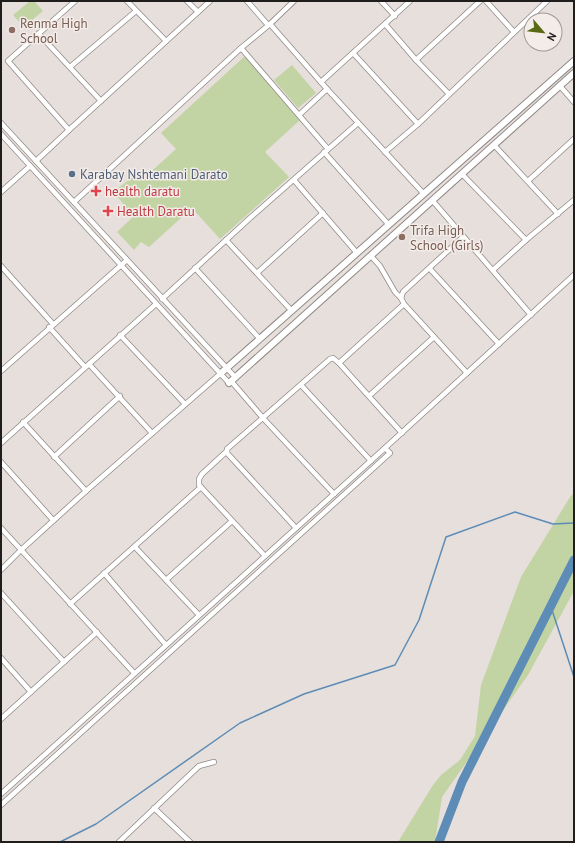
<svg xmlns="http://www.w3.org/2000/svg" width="575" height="843" font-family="'PT Sans',sans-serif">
	<rect width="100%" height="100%" fill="#e6dfdc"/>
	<g fill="#c2d4a3">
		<path d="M30 1H34L43 11 24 27 13 15Z"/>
		<path d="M246 55 300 120 265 152 289 177 220 239 192 208 149 247 141 242 134 250 117 232 134 216 113 192 138 173 143 179 176 149 161 133Z"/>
		<path d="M292 65 316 93 298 108 274 80Z"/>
		<path d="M574 493V591L528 675 442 797 435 842H398L433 785 441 775 460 760 475 736 481 685 521 577 570 497Z"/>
	</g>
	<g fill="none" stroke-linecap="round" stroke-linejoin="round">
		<g stroke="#5d8cb6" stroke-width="1.5">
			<path d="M551 607 574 677"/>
			<path d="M60 842 96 824 240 723 304 694 395 665 419 620 446 537 515 512 553 524 574 523"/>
		</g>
		<path stroke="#5d8cb6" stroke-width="9" d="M439 842 462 782 574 560"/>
		<defs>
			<g id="minor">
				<path d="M127 1 166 41"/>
				<path d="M187 1 198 12"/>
				<path d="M247 1 268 25"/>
				<path d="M381 1 395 16"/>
				<path d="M486 1 514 32"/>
				<path d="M270 24 327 89 424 194"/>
				<path d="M385 24 416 60 449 94"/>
				<path d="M39 34 101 101"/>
				<path d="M241 48 328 149"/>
				<path d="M353 53 418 124"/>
				<path d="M416 60 480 1"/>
				<path d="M70 67 136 11"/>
				<path d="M321 82 410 1"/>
				<path d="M560 86 574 102"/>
				<path d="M299 115 327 89"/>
				<path d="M1 123 235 377"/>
				<path d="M69 130 8 61 75 1"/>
				<path d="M1 134 229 383"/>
				<path d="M494 145 558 214"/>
				<path d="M324 152 389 225"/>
				<path d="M385 152 418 124 547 1"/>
				<path d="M36 161 69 130 210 1"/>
				<path d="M462 174 526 240"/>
				<path d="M294 180 357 253"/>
				<path d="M528 181 574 139"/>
				<path d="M1 192 30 166"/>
				<path d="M432 200 531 315"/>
				<path d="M74 202 241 48 270 24 294 1"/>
				<path d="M463 237 403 292 401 298 404 304 467 373"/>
				<path d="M226 240 291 310"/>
				<path d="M371 256 380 266 395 292 401 298"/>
				<path d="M1 266 53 324"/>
				<path d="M195 268 260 339"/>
				<path d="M430 269 499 344"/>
				<path d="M493 270 526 240 574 200"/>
				<path d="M257 273 323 213"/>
				<path d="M162 299 250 218 358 123"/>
				<path d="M49 327 85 367"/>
				<path d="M120 335 185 404"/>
				<path d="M339 363 404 304"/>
				<path d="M89 364 152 433"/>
				<path d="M1 371 127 260"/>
				<path d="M231 381 263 418 334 494"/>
				<path d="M301 385 371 461"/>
				<path d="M369 396 434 337"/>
				<path d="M23 422 86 491"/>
				<path d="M1 443 156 304"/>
				<path d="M227 451 202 474 199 479V485L265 556"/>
				<path d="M54 457 120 396"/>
				<path d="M1 462 53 520"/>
				<path d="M1 528 134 673"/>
				<path d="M296 528 227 453V449L330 359 333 358 339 363 402 433"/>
				<path d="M135 547 199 615"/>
				<path d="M1 570 21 550 86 491 220 374"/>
				<path d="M104 573 166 645"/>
				<path d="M166 580 232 521"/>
				<path d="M1 593 64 662"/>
				<path d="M70 604 201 487"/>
				<path d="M1 658 31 692"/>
				<path d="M1 719 97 632"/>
				<path d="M1 794 385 448 574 275"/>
				<path d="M1 805 390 453 385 448"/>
				<path d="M154 808 190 842"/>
				<path d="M119 842 199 766 214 762"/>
			</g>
			<g id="major">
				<path d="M220 374 574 61"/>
				<path d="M229 383 574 73"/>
			</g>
		</defs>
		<use href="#minor" stroke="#908a87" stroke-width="6"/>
		<use href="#major" stroke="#908a87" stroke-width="8"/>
		<use href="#minor" stroke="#fff" stroke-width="4.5"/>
		<use href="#major" stroke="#fff" stroke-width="6"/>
	</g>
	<g fill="#8d6e63" stroke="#f3ece9" stroke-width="1.5">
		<circle cx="12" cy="30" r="4"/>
		<circle cx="402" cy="237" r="4"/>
	</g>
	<circle fill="#5c6f8a" stroke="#f3ece9" stroke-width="1.5" cx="72" cy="174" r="4"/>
	<g fill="#e0444e" stroke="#f3ece9" stroke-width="1.5">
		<path d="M94 185h4v4h4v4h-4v4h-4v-4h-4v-4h4z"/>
		<path d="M106 205h4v4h4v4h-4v4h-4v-4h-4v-4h4z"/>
	</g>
	<g text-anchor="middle" stroke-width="3" stroke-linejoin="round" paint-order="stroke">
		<g font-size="13" fill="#785e54" stroke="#f3ece9" text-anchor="start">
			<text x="20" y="28">Renma High<tspan x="20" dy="15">School</tspan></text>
			<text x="410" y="235">Trifa High<tspan x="410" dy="15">School (Girls)</tspan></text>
		</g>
		<g font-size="13" fill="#4e5e75" stroke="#f3ece9" text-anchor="start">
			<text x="80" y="179">Karabay Nshtemani Darato</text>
		</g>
		<g font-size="13" fill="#be3a42" stroke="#f3ece9" text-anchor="start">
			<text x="105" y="196">health daratu</text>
			<text x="117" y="216">Health Daratu</text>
		</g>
	</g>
	<rect width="575" height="843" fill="none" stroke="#201e1c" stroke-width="4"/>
	<g transform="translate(543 32) rotate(118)"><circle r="19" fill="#f3ece9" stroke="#9f9a97"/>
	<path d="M0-3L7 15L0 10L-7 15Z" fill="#596914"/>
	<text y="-6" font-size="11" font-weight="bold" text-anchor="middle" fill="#201e1c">N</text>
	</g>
</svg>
